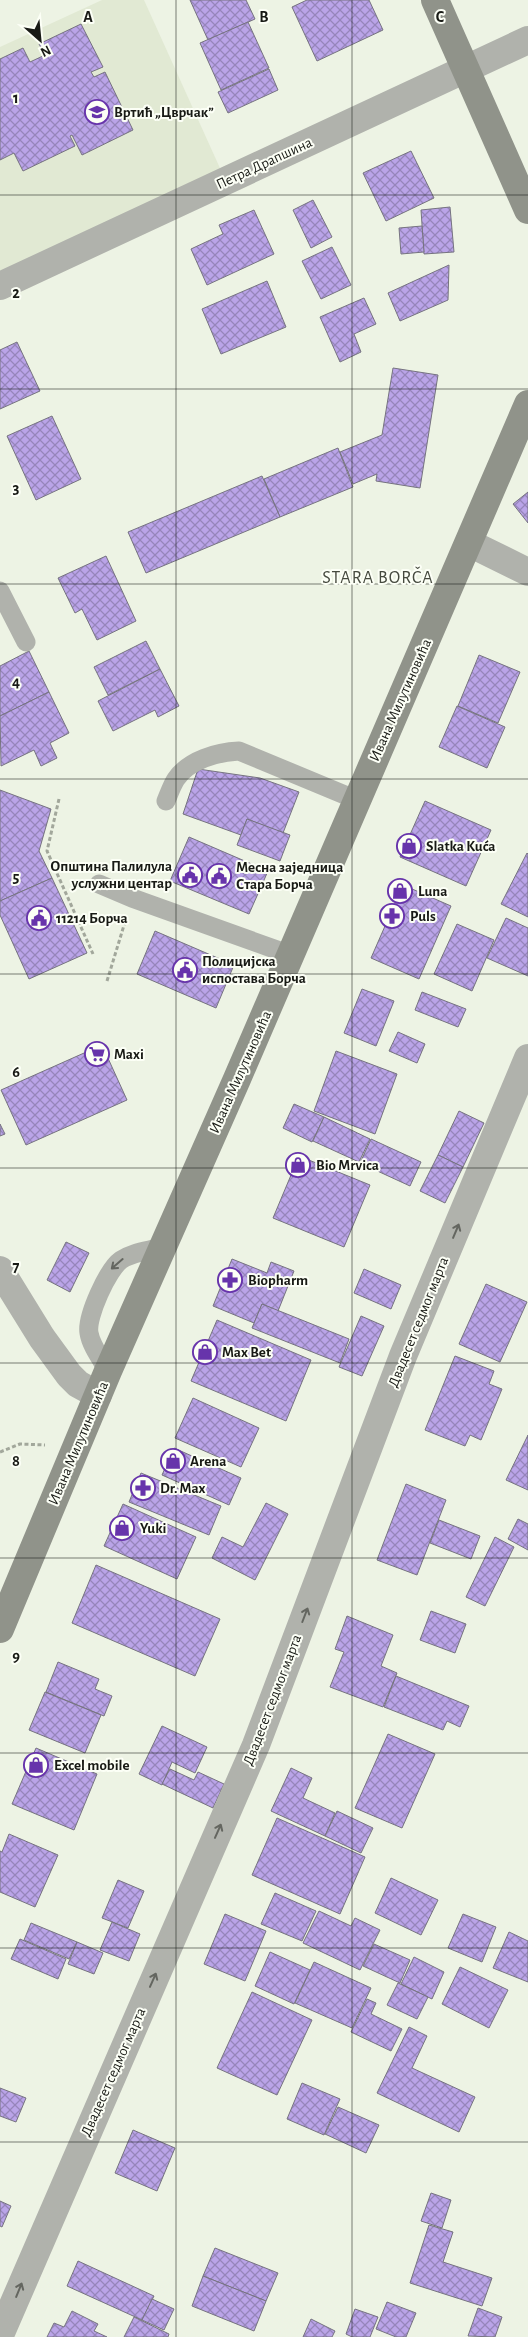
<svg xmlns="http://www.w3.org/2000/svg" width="528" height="2337" font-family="'Alegreya Sans',sans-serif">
	<defs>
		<pattern id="building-cross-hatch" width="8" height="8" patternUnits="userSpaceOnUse" patternTransform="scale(1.25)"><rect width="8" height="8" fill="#baa4e8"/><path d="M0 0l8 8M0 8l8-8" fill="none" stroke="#9685bb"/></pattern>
	</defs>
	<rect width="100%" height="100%" fill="#edf3e4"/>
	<path fill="#e1e9d3" d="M102 0H144L224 177 0 281V47Z"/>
	<g fill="url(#building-cross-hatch)" stroke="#767380">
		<path d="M190 0H246L255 19 208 40Z"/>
		<path d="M307 0H369L383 30 317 61 292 7Z"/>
		<path d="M248 22 269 68 221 90 200 43Z"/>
		<path d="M81 24 103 67 91 72 94 77 105 72 133 130 82 155 72 135 70 136 75 146 23 171 14 153 0 160V59L23 48 30 62 45 55 39 44Z"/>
		<path d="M269 69 278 90 228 113 218 92Z"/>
		<path d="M411 151 434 198 386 221 363 173Z"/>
		<path d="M313 200 332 237 311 248 293 210Z"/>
		<path d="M450 207 454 252 424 254 421 210Z"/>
		<path d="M254 210 274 254 207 285 191 249 223 234 219 225Z"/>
		<path d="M422 226 424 252 401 254 399 228Z"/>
		<path d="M332 247 351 285 321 299 302 261Z"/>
		<path d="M449 265 448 300 400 321 388 293Z"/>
		<path d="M267 281 286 327 221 354 202 309Z"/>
		<path d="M364 298 376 324 354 334 361 352 340 362 320 317Z"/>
		<path d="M17 342 40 391 0 409V350Z"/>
		<path d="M393 368 438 375 420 488 376 481 377 474 353 484 340 452 382 435Z"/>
		<path d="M52 416 81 479 36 500 7 436Z"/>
		<path d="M338 448 353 487 280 517 264 479Z"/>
		<path d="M262 476 280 517 146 573 128 532Z"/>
		<path d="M528 492V523L513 504Z"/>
		<path d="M106 556 136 621 97 640 82 609 75 613 58 578Z"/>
		<path d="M146 641 160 669 108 695 94 667Z"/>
		<path d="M29 651 49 692 0 716V666Z"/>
		<path d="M479 655 520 672 498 723 458 706Z"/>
		<path d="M160 669 179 706 158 717 155 710 113 731 98 701Z"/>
		<path d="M49 692 69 733 50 743 57 758 41 766 34 750 1 766 0 716Z"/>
		<path d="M457 706 505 727 487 768 439 747Z"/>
		<path d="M198 769 260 778 299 792 283 833 247 819 241 835 183 814Z"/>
		<path d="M0 790 51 809 39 851 52 878 0 901Z"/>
		<path d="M425 801 491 830 466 886 400 857Z"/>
		<path d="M247 819 290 835 280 861 237 845Z"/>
		<path d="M189 837 268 871 249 914 170 881Z"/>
		<path d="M527 853 528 854V917L501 904Z"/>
		<path d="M52 878 87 953 29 979 0 915V901Z"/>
		<path d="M403 885 451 906 419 979 371 958Z"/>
		<path d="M506 918 528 928V976L487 958Z"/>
		<path d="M457 924 494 940 472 991 434 974Z"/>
		<path d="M155 931 234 965 216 1008 137 974Z"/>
		<path d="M362 989 394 1001 376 1046 344 1033Z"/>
		<path d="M422 992 466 1009 458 1027 415 1010Z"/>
		<path d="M398 1032 425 1044 417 1063 389 1051Z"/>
		<path d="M102 1045 127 1100 26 1145 1 1090Z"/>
		<path d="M336 1051 397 1074 375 1134 314 1111Z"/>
		<path d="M294 1104 324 1117 312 1142 283 1128Z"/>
		<path d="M459 1111 484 1123 463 1167 438 1155Z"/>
		<path d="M324 1117 370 1139 359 1162 313 1141Z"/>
		<path d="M0 1124 5 1134 0 1136Z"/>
		<path d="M371 1139 421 1162 410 1186 360 1163Z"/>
		<path d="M438 1155 463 1167 445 1203 420 1191Z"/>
		<path d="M299 1156 370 1185 344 1247 273 1218Z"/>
		<path d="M66 1242 89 1253 70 1292 47 1280Z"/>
		<path d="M232 1259 267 1273 271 1262 294 1271 278 1311 262 1304 254 1323 213 1306Z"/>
		<path d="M364 1269 401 1285 391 1309 354 1293Z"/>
		<path d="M486 1284 527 1302 500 1362 459 1344Z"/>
		<path d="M262 1304 349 1339 340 1363 252 1328Z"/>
		<path d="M361 1316 384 1326 362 1376 339 1367Z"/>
		<path d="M217 1320 311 1360 286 1421 191 1381Z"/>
		<path d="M455 1356 494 1371 489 1384 502 1389 481 1440 470 1435 465 1446 425 1430Z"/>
		<path d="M193 1398 259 1428 241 1467 175 1438Z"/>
		<path d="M528 1435V1490L506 1480Z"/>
		<path d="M174 1448 241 1478 229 1505 162 1475Z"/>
		<path d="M141 1473 221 1506 209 1535 129 1502Z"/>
		<path d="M406 1484 446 1500 417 1575 377 1560Z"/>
		<path d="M266 1503 288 1514 255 1580 212 1558 222 1537 243 1547Z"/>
		<path d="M123 1504 196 1537 177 1579 104 1546Z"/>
		<path d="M518 1519 528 1524V1550L508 1539Z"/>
		<path d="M439 1520 480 1536 471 1559 430 1543Z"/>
		<path d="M495 1537 514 1547 485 1606 466 1597Z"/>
		<path d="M96 1565 220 1619 195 1676 72 1623Z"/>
		<path d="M431 1611 466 1624 455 1653 420 1640Z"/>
		<path d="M347 1616 393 1635 381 1666 397 1673 383 1707 330 1687 344 1652 335 1649Z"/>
		<path d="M58 1662 99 1679 95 1689 112 1696 104 1716 46 1692Z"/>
		<path d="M396 1676 469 1706 460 1727 447 1721 443 1730 384 1707Z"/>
		<path d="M45 1692 101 1715 85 1753 29 1730Z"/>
		<path d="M162 1726 207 1747 195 1773 172 1762 162 1785 139 1774Z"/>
		<path d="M388 1734 435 1754 402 1828 355 1808Z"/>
		<path d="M36 1748 97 1774 74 1830 12 1804Z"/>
		<path d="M291 1768 312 1778 303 1798 335 1813 325 1836 271 1811Z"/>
		<path d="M170 1769 194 1780 198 1772 224 1784 213 1808 162 1784Z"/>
		<path d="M337 1811 373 1828 361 1853 325 1836Z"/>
		<path d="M277 1818 365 1857 340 1914 252 1875Z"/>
		<path d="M9 1834 58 1855 35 1907 0 1892V1851L2 1852Z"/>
		<path d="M391 1878 438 1900 421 1935 375 1913Z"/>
		<path d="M118 1880 144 1891 128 1928 102 1918Z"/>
		<path d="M275 1893 316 1911 302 1941 261 1924Z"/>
		<path d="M319 1911 351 1926 355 1918 380 1930 360 1970 303 1943Z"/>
		<path d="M225 1914 266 1931 245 1981 204 1964Z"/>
		<path d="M463 1914 496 1927 482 1962 448 1948Z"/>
		<path d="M112 1922 140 1934 129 1961 100 1950Z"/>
		<path d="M31 1923 77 1942 69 1959 24 1940Z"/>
		<path d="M509 1932 528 1941V1982L493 1968Z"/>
		<path d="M20 1939 66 1959 58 1979 11 1959Z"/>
		<path d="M77 1942 103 1953 94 1974 68 1964Z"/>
		<path d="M374 1944 410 1960 400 1983 363 1966Z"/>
		<path d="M270 1952 310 1970 294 2004 255 1986Z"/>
		<path d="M414 1957 444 1972 432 1999 401 1984Z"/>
		<path d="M314 1962 371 1988 352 2028 295 2003Z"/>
		<path d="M460 1967 508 1990 489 2028 442 2004Z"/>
		<path d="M398 1983 428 1997 417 2019 387 2005Z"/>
		<path d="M252 1992 312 2020 277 2095 217 2068Z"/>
		<path d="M367 1999 376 2003 371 2014 402 2029 391 2051 351 2032Z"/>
		<path d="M409 2027 427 2036 412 2068 475 2097 459 2132 377 2093Z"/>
		<path d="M302 2083 340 2099 324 2135 287 2119Z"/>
		<path d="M0 2088 26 2098 16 2122 0 2116Z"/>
		<path d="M338 2107 379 2125 366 2153 325 2134Z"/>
		<path d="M133 2130 175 2148 157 2191 115 2173Z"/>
		<path d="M431 2193 451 2200 442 2228 421 2221Z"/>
		<path d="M0 2201 11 2206 2 2227 0 2226Z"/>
		<path d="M429 2225 453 2232 443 2262 492 2278 482 2306 410 2283Z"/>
		<path d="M215 2248 278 2273 266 2301 203 2276Z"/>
		<path d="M78 2261 154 2296 142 2320 67 2286Z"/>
		<path d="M203 2276 266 2301 254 2331 192 2306Z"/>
		<path d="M152 2299 174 2309 164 2330 142 2320Z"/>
		<path d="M387 2302 416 2313 406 2337H396L376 2329Z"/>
		<path d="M478 2308 502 2317 495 2337 468 2336Z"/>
		<path d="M355 2309 378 2317 370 2337H352L346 2334Z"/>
		<path d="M72 2311 98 2324 94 2331 107 2337H47L54 2323 64 2327Z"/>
		<path d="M134 2317 169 2334 168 2337H124Z"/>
		<path d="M311 2319 335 2331 332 2337H303Z"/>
	</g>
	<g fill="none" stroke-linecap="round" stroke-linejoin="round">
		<g stroke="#a2a79b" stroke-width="3" stroke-dasharray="4 2.5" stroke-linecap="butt">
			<path d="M59 799 47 851 93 954"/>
			<path d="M107 981 125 922"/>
			<path d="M0 1452 20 1444 45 1445"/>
		</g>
		<g stroke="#b0b2ac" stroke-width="19">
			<path d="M0 591 26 642"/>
			<path d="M166 801C169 794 172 785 176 779 189 760 217 752 239 751L357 800"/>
			<path d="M99 884 132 898 291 955"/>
			<path d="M108 1371C102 1360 91 1346 89 1333 86 1317 108 1269 121 1260 133 1252 148 1251 162 1247"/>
		</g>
		<g stroke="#b0b2ac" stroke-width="28">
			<path d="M0 286 528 40"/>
			<path d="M469 543 528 572"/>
			<path d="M0 1270 42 1338 69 1375 78 1384 98 1395"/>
			<path d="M0 2335 256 1745 403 1356 528 1058"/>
		</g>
		<g stroke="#90938a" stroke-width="28">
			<path d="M435 0 528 210"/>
			<path d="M0 1629 108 1371 237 1079 528 404"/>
		</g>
	</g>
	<defs><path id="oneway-shaft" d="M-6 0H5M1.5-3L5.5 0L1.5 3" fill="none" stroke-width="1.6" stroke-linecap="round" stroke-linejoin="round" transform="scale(1.25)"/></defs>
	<g stroke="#646660">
		<use href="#oneway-shaft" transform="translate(456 1231) rotate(-67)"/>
		<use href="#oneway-shaft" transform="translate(117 1264) rotate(139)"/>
		<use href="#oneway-shaft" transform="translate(305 1615) rotate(-69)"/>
		<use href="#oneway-shaft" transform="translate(218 1831) rotate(-66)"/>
		<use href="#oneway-shaft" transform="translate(153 1980) rotate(-66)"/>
		<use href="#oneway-shaft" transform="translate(19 2290) rotate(-68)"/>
	</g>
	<path fill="none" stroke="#181a15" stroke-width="1" stroke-opacity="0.55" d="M176 0V2337M352 0V2337M0 195H528M0 389H528M0 584H528M0 779H528M0 974H528M0 1168H528M0 1363H528M0 1558H528M0 1753H528M0 1948H528M0 2142H528"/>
	<defs>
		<symbol id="school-ring" viewBox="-11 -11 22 22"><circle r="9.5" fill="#fcfff6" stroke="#6734ab" stroke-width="1.5"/><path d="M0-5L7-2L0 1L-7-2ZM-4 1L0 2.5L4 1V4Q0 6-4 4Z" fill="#6734ab"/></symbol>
		<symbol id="shop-ring" viewBox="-11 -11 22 22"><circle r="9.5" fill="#fcfff6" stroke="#6734ab" stroke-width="1.5"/><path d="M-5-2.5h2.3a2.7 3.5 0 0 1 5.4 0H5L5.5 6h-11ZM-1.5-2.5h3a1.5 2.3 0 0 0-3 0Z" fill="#6734ab"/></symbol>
		<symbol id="civic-ring" viewBox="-11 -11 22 22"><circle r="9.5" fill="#fcfff6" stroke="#6734ab" stroke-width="1.5"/><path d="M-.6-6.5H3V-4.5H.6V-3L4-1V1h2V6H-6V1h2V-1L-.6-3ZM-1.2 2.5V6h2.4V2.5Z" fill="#6734ab"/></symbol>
		<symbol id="pharmacy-ring" viewBox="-11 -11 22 22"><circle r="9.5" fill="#fcfff6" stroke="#6734ab" stroke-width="1.5"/><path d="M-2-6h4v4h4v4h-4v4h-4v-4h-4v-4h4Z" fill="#6734ab"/></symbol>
		<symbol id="supermarket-ring" viewBox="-11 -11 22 22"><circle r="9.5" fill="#fcfff6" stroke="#6734ab" stroke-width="1.5"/><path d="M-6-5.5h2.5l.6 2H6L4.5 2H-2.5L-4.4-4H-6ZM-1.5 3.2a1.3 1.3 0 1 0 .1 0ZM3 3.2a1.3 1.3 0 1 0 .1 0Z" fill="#6734ab"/></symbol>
	</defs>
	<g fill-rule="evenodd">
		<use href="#school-ring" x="83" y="98" width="28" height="28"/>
		<use href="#shop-ring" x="395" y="832" width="28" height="28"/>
		<use href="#civic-ring" x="176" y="861" width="28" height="28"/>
		<use href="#civic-ring" x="205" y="862" width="28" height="28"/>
		<use href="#shop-ring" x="386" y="877" width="28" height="28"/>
		<use href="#pharmacy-ring" x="378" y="902" width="28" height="28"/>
		<use href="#civic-ring" x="25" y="904" width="28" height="28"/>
		<use href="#civic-ring" x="171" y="956" width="28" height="28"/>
		<use href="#supermarket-ring" x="83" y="1040" width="28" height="28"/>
		<use href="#shop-ring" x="284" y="1151" width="28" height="28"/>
		<use href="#pharmacy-ring" x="216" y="1266" width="28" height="28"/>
		<use href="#shop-ring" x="191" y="1338" width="28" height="28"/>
		<use href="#shop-ring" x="159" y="1447" width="28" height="28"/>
		<use href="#pharmacy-ring" x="129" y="1474" width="28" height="28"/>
		<use href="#shop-ring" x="108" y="1514" width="28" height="28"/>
		<use href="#shop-ring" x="22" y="1751" width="28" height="28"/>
	</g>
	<g text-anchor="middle" stroke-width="4" stroke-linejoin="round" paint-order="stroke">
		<g font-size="15" font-weight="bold" fill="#181a15" stroke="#fcfff6" text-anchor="start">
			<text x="114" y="117">Вртић „Цврчак”</text>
			<text x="426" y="851">Slatka Kuća</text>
			<text x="172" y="871" text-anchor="end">Општина Палилула<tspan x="172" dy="17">услужни центар</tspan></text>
			<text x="236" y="872">Месна заједница<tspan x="236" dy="17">Стара Борча</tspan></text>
			<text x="418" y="896">Luna</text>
			<text x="410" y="921">Puls</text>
			<text x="56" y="923">11214 Борча</text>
			<text x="202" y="966">Полицијска<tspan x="202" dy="17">испостава Борча</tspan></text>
			<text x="114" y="1059">Maxi</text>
			<text x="316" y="1170">Bio Mrvica</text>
			<text x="248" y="1285">Biopharm</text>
			<text x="222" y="1357">Max Bet</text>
			<text x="190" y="1466">Arena</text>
			<text x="160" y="1493">Dr. Max</text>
			<text x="140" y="1533">Yuki</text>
			<text x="54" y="1770">Excel mobile</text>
		</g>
		<g font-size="15" fill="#181a15" stroke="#fcfff6">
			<text transform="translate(264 163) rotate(-25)" y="5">Петра Драпшина</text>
			<text transform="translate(400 700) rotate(-66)" y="5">Ивана Милутиновића</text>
			<text transform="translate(240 1072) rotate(-66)" y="5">Ивана Милутиновића</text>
			<text transform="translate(418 1322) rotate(-68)" y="5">Двадесет седмог марта</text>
			<text transform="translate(78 1443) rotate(-67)" y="5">Ивана Милутиновића</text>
			<text transform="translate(272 1700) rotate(-69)" y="5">Двадесет седмог марта</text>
			<text transform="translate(113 2072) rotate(-66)" y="5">Двадесет седмог марта</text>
		</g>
		<g font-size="18" letter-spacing="1" fill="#464a3f" stroke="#fcfff6">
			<text x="378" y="583">STARA BORČA</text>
		</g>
	</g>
	<g font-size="16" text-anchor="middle" font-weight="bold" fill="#181a15" stroke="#fcfff6" stroke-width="4" stroke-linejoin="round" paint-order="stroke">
		<text x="88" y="22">A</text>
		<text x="264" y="22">B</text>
		<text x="440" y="22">C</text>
		<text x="16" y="103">1</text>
		<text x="16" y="298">2</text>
		<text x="16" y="493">3</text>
		<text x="16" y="687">4</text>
		<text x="16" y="882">5</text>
		<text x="16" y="1077">6</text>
		<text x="16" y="1272">7</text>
		<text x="16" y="1466">8</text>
		<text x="16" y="1661">9</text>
	</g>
	<g transform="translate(40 40) rotate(153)" stroke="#fcfff6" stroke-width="4" paint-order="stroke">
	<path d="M0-4L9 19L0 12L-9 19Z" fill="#181a15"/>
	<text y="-8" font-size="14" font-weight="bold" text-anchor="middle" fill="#181a15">N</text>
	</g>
</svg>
